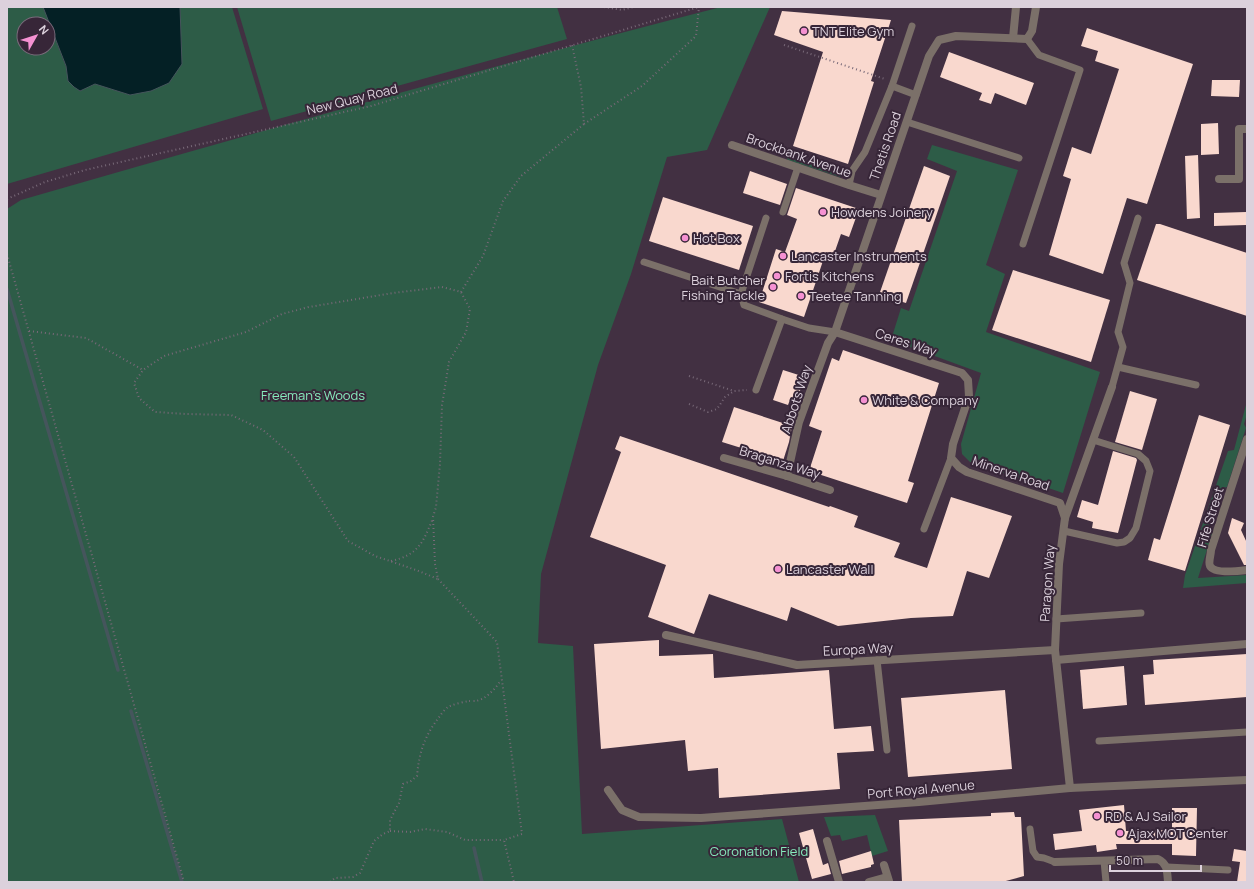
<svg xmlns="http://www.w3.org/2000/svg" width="1254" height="889" font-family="Manrope,sans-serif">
	<rect width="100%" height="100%" fill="#423042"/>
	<g fill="#2d5c47" fill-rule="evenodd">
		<path d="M7 7H43L66 67 68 81 80 91 95 84 130 95 182 64 180 7H232L263 109 7 184ZM24 24H48V48H24Z"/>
		<path d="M237 7H557L567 39 271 121Z"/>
		<path d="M721 7H770L707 150 667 157 631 274 598 365 541 574 538 643 573 646 582 834 782 819 799 882H7V209L21 200C254 133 487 67 721 7Z"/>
		<path d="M932 145 1018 170 986 265 1005 274 986 332 1100 372 1063 493 970 462 962 454 961 444 981 373 891 340 901 308 909 311 957 171 927 159Z"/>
		<path d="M785 156 844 175 840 177 788 160Z"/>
		<path d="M1247 401V414L1244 424 1246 428 1227 487 1223 488 1209 528 1213 531 1198 578 1247 575V583L1183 588 1185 575 1228 451 1234 450Z"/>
		<path d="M875 815 888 851 872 856 867 835 842 841 840 835 831 836 824 817Z"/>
	</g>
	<path fill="#042025" stroke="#45555c" d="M43 7H180L182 64 169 83 151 91 130 95 95 84 80 91 74 87 68 81 66 66Z"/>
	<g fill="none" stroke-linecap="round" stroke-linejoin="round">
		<g stroke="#45555c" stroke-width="3.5">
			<path d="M7 289 118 670"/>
			<path d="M131 711 182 882"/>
			<path d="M474 848 482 882"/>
		</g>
	</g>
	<g fill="#f9d8ce">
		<path d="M782 11 891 20 871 81 874 82 848 164 793 146 823 52 774 35Z"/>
		<path d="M1087 28 1193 64 1147 204 1127 198 1103 274 1049 255 1071 179 1063 176 1072 147 1091 154 1119 69 1095 61 1098 51 1081 46Z"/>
		<path d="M949 52 1034 83 1026 105 995 93 991 104 979 100 982 93 940 77Z"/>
		<path d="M1212 80H1240L1239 97 1211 96Z"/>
		<path d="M1218 123 1219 154 1201 155V124Z"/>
		<path d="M1198 155 1200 218 1187 219 1185 156Z"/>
		<path d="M924 166 950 176 906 303 879 295Z"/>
		<path d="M750 171 787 184 780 205 743 193Z"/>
		<path d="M796 188 859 209 849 237 841 234 834 254 826 252 804 317 759 302 776 249 785 252 797 219 787 215Z"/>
		<path d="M663 197 753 226 739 270 649 241Z"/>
		<path d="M1246 212V225L1214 226V213Z"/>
		<path d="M1156 224H1160L1247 253V316L1137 280Z"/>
		<path d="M1013 270 1110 300 1091 362 992 330Z"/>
		<path d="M843 350 939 383 908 481 914 483 907 503 809 471 822 431 809 426 832 358 839 361Z"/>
		<path d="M783 370 805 377 797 399 791 397 788 405 773 400Z"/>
		<path d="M1130 391 1157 399 1142 450 1115 442Z"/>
		<path d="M734 407 792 426 789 442 783 461 722 442Z"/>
		<path d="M1199 415 1230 425 1185 571 1148 560 1154 538 1160 540Z"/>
		<path d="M620 436 829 507 830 506 858 516 854 527 900 543 894 557 927 568 951 497 1012 516 989 578 967 571 953 616 911 618 838 626 791 607 787 621 709 594 694 634 648 617 666 565 590 537 621 452 615 449Z"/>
		<path d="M1113 451 1136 458 1137 460 1118 533 1092 528 1093 522 1077 517 1082 500 1098 505Z"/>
		<path d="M1232 518 1244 523 1241 530 1247 543V565H1244L1228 533Z"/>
		<path d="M659 640V656L713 654 714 678 829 670 834 729 871 726 874 751 837 753 840 789 719 798 718 768 688 771 685 740 601 749 594 644Z"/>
		<path d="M1247 654V697L1145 705 1143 675 1154 674 1153 660Z"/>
		<path d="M1124 666 1127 705 1083 709 1080 670Z"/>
		<path d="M1005 690 1012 769 908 777 901 698Z"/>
		<path d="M1124 805 1126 831 1172 830V808H1197L1196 856 1172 855V844H1116L1117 849 1097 852 1096 845 1055 850 1053 834 1082 831 1079 810Z"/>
		<path d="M1014 812 1015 817H1021L1024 876 1002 882 991 881 902 882 899 820 991 816V813Z"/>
		<path d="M813 829 823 865 828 863 831 874 812 879 799 833Z"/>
		<path d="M1234 849 1247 851V882H1237L1240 862 1232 861Z"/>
		<path d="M871 851 874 864 871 865V867L842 874 839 861Z"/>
	</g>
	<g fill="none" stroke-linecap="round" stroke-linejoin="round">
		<g stroke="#786978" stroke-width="2" stroke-dasharray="1 3" stroke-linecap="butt">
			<path d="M604 7 622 10 634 7"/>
			<path d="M784 45 885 79"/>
			<path d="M584 124 642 86 696 36 699 7"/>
			<path d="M7 199 45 182 85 170 371 106 699 7"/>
			<path d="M7 254 184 882"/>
			<path d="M442 287 461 292 470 309 466 332 449 362 442 405 440 464 436 507 433 517 435 564 438 579 416 570 375 556 348 541 294 457 263 430 231 415 186 414 155 412 139 398 134 383 143 370 164 356 246 332 282 314 309 307 393 293Z"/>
			<path d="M461 292 483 256 503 201 521 176 584 124 581 87 572 45"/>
			<path d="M29 331 86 338 143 370"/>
			<path d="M689 376 734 391 747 390"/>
			<path d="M689 404 708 412 717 409 725 397 734 391"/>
			<path d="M391 561C418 555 423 543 433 518"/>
			<path d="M438 579 497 642 522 834 504 840 514 882"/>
			<path d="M390 831 410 832 425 829 447 832 465 840H504"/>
			<path d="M330 882 335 878 353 877 360 873 374 841 383 834 390 831V820L399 803 403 784 411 781 417 776C419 752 425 735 440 716 442 713 445 709 448 707 454 704 463 702 469 701 470 701 474 701 475 701 486 700 496 688 501 680"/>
		</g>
		<g stroke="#7b7069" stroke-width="7">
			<path d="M912 26 892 86 916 95"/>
			<path d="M907 122 1019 158"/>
			<path d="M849 185 852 171 865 152 892 86"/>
			<path d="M783 212 798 167"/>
			<path d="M766 218 741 294 744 305 782 319 809 328 835 332"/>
			<path d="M1023 244 1080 70 1039 55 1027 39"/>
			<path d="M644 262 741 294"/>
			<path d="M1118 367 1196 385"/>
			<path d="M1112 387 1123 347 1118 332 1130 283 1124 263 1138 218"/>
			<path d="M756 390 782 319"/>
			<path d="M924 529 951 458"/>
			<path d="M1064 531 1117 543 1124 542 1130 538 1136 528 1150 471 1146 461 1138 454 1093 440"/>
			<path d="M1056 619 1141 613"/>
			<path d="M877 660 887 750"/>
			<path d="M1099 741 1247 732"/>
			<path d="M1030 829 1033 851 1037 857 1044 858 1055 862"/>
			<path d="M1104 861 1106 882"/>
			<path d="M1167 867 1228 870"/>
		</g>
		<g stroke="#7b7069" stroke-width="8">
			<path d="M1013 38 1016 7"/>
			<path d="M732 145 849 185 881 195"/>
			<path d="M1219 179H1239V129H1247"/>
			<path d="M835 332 962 373 968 380 969 396 953 444 951 458 959 467 967 472 1060 503 1065 518"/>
			<path d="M1247 439 1211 550C1211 555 1208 562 1210 566 1214 574 1239 571 1247 570"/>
			<path d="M724 458 787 476 830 490"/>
			<path d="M787 476 799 422 828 343 835 332 929 56 939 40 956 36 1027 39 1032 31 1036 7"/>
			<path d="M666 635 797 665 1055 650"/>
			<path d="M1056 660 1247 644"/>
			<path d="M1070 788 1055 650 1059 564 1065 518 1112 387"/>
			<path d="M608 790 622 810 639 817 701 818 919 802 1070 788 1247 780"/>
			<path d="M827 841 839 882"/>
			<path d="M1055 862 1158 859C1168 864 1167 872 1168 882"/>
			<path d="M884 865 889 881"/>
			<path d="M869 882 887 877"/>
		</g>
	</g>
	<g fill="#f591d2" stroke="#372638" stroke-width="1.5">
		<circle cx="804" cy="31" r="4"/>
		<circle cx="823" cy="212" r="4"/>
		<circle cx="685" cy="238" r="4"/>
		<circle cx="783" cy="256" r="4"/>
		<circle cx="777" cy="276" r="4"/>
		<circle cx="773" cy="287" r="4"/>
		<circle cx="801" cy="296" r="4"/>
		<circle cx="864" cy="400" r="4"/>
		<circle cx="778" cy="569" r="4"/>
		<circle cx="1097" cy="816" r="4"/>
		<circle cx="1120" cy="833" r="4"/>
	</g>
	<g text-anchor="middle" stroke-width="4" stroke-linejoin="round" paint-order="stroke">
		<g font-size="13" fill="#dcd1dc" stroke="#372638" text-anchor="start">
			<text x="812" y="36">TNT Elite Gym</text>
			<text x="831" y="217">Howdens Joinery</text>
			<text x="693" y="243">Hot Box</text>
			<text x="791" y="261">Lancaster Instruments</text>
			<text x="785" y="281">Fortis Kitchens</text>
			<text x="765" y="285" text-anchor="end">Bait Butcher<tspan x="765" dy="15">Fishing Tackle</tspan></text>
			<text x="809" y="301">Teetee Tanning</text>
			<text x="872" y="405">White &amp; Company</text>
			<text x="786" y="574">Lancaster Wall</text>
			<text x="1105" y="821">RD &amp; AJ Sailor</text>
			<text x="1128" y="838">Ajax MOT Center</text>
		</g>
		<g font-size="13" fill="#dcd1dc" stroke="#372638">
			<text transform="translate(352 99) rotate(-14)" y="5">New Quay Road</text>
			<text transform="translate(885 146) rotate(-71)" y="5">Thetis Road</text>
			<text transform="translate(799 155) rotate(19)" y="5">Brockbank Avenue</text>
			<text transform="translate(906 342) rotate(18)" y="5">Ceres Way</text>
			<text transform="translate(796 399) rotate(-72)" y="5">Abbots Way</text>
			<text transform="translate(780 462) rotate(17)" y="5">Braganza Way</text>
			<text transform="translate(1011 473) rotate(19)" y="5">Minerva Road</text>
			<text transform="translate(1210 517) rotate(-73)" y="5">Fife Street</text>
			<text transform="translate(1047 583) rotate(-86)" y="5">Paragon Way</text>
			<text transform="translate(858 649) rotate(-3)" y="5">Europa Way</text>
			<text transform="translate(921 789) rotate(-5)" y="5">Port Royal Avenue</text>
		</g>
		<g font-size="13" fill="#86eabc" stroke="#372638">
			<text x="313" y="400">Freeman's Woods</text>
			<text x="759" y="856">Coronation Field</text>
		</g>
	</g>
	<rect width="1254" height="889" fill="none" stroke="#dcd1dc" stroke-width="16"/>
	<g transform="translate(36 36) rotate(51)"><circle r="19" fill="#372638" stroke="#796a7a"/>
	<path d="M0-3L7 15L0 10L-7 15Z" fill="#f591d2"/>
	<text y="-6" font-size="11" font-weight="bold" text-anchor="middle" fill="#dcd1dc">N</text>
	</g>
	<path d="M1110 865v6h91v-6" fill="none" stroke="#dcd1dc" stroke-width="2"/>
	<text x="1116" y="865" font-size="12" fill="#dcd1dc" stroke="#372638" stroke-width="3" paint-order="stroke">50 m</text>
</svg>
